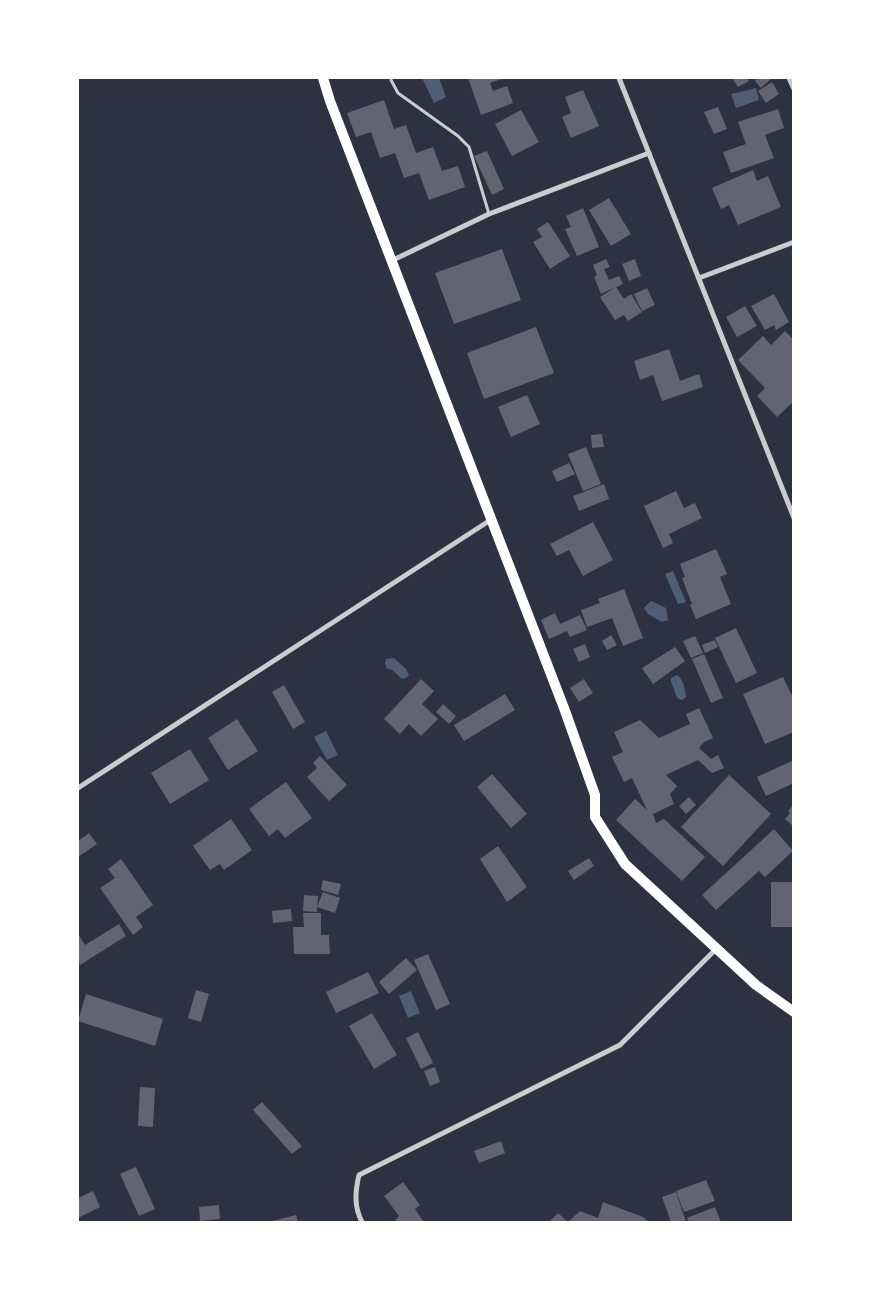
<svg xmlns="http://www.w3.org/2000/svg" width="871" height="1300" font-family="'Archivo Narrow',sans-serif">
	<rect width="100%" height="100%" fill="#2d3142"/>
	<g fill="#4f5d75">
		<path d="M422 78H439L446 97 434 103Z"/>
		<path d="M756 88 759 100 736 108 731 94Z"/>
		<path d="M673 571 686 602 678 604 665 574Z"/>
		<path d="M651 601 666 608 668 620 662 622 648 614 644 608Z"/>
		<path d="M394 658 406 669 409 675 406 678 402 679 392 670 387 669 385 663 386 659Z"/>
		<path d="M677 675C684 680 685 689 686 697L682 700 677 698 671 681V678Z"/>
		<path d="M326 731 338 755 327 760 314 737Z"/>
		<path d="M411 991 420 1013 408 1018 399 996Z"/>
	</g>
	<g fill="#626471">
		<path d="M468 78H505L490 83 493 91 507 86 513 103 481 115Z"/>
		<path d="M732 78H747L749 81 738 87Z"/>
		<path d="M758 78H772L761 88 755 81Z"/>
		<path d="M772 82 779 94 766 103 758 91Z"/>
		<path d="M583 90 599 126 571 138 562 117 571 113 565 97Z"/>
		<path d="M384 100 394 129 406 125 416 153 433 147 442 171 458 166 465 187 429 200 419 173 404 178 395 153 380 158 371 132 356 137 347 113Z"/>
		<path d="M718 107 727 129 714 134 704 112Z"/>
		<path d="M778 109 784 128 765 135 774 158 731 173 723 152 746 144 738 122Z"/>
		<path d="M521 110 539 142 512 156 495 124Z"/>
		<path d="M487 151 504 189 492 195 474 156Z"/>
		<path d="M753 170 757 181 768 176 781 207 738 225 729 205 721 209 712 188Z"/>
		<path d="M609 198 631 234 611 246 589 210Z"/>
		<path d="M583 208 599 247 577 256 565 229 571 227 566 216Z"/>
		<path d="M548 222 570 256 550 269 533 242 542 237 537 229Z"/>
		<path d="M502 249 521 300 454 324 435 273Z"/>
		<path d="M606 259 610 267 604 269 609 280 619 276 623 284 601 294 594 277 597 275 593 265Z"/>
		<path d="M635 259 641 276 629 281 622 264Z"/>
		<path d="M616 287 624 299 631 294 642 312 628 321 624 315 615 320 600 297Z"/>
		<path d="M647 288 655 305 642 311 634 294Z"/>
		<path d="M774 294 789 322 776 330 774 325 765 330 751 306Z"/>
		<path d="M745 306 757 326 737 337 726 317Z"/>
		<path d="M536 327 554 373 484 399 467 353Z"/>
		<path d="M785 331 794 340V401L777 417 757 396 765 388 738 360 763 336 771 345Z"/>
		<path d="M669 349 680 381 699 374 703 387 662 401 653 375 640 380 634 361Z"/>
		<path d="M527 395 540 424 511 437 498 407Z"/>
		<path d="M602 434 604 447 592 448 591 435Z"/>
		<path d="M586 447 601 484 583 491 568 454Z"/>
		<path d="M569 463 575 474 557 482 552 471Z"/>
		<path d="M604 484 609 499 579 511 573 496Z"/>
		<path d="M676 491 684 508 695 503 702 518 669 534 673 543 663 548 644 506Z"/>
		<path d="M593 522 613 560 583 576 569 550 557 556 550 544Z"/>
		<path d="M716 549 727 574 720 577 731 604 696 619 690 605 692 604 682 578 685 577 680 564Z"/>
		<path d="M624 589 643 638 623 646 612 618 587 627 581 610 600 603 598 599Z"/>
		<path d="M555 613 560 624 580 615 587 630 570 637 567 631 549 639 541 620Z"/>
		<path d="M736 628 757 673 736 683 715 638Z"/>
		<path d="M611 635 617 645 607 650 602 641Z"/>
		<path d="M695 636 703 653 691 658 683 641Z"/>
		<path d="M715 640 718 647 705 653 702 645Z"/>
		<path d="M585 644 590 657 579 662 573 649Z"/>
		<path d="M675 647 685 661 653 684 642 668Z"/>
		<path d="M704 654 723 698 711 703 692 659Z"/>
		<path d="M783 677 794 700V732L765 744 743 694Z"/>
		<path d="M421 679 434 691 422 704 438 719 421 736 409 724 400 734 384 719Z"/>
		<path d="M584 679 593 693 579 702 570 688Z"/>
		<path d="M284 685 305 722 293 729 272 692Z"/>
		<path d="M505 694 515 710 464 741 454 725Z"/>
		<path d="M443 704 456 716 449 724 436 712Z"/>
		<path d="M699 708 713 738 704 742 699 748 711 759 718 755 724 768 712 773 698 760 668 774 666 775 677 786 670 794 674 804 653 814 656 823 664 819 705 857 682 881 616 820 635 799 647 810 632 778 624 782 612 757 623 752 614 732 640 720 659 738 690 724 686 714Z"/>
		<path d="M237 719 258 751 228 770 208 738Z"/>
		<path d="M190 749 209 780 170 804 151 773Z"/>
		<path d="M320 756 347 785 329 801 307 777 317 768 313 763Z"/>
		<path d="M794 760V783L766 796 757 777Z"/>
		<path d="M492 774 527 814 511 828 477 787Z"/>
		<path d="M729 775 771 814 723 866 681 827Z"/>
		<path d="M286 782 312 818 285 838 278 829 269 836 249 809Z"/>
		<path d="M689 797 696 805 686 814 679 806Z"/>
		<path d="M794 804V827L785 819 790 813 788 811Z"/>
		<path d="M231 819 252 850 224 870 220 864 210 870 193 846Z"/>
		<path d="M774 829 793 851 765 877 759 871 716 910 702 895Z"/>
		<path d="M89 833 97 844 78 857V841Z"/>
		<path d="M498 846 527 887 507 902 480 859Z"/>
		<path d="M589 858 594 866 574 880 568 871Z"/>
		<path d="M121 859 153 905 136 917 143 927 133 935 100 888 115 878 108 869Z"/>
		<path d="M323 880 341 884 338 895 321 890Z"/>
		<rect x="771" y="882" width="21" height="45"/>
		<path d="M323 892 340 898 335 913 317 907Z"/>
		<path d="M304 895 318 896 317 912 303 911Z"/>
		<path d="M291 909 292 921 273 923 272 911Z"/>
		<path d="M303 913H321V935H329L330 954H294L293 927H304Z"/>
		<path d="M119 924 126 936 80 965 78 961V934L85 945Z"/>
		<path d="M428 954 450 1004 436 1010 414 960Z"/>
		<path d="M406 958 417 970 389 994 379 982Z"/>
		<path d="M368 972 379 993 336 1013 326 992Z"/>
		<path d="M196 990 209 994 201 1022 188 1018Z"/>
		<path d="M86 994 163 1019 155 1046 78 1021Z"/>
		<path d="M372 1013 397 1055 374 1069 349 1026Z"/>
		<path d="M418 1032 433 1063 421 1069 406 1038Z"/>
		<path d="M435 1067 440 1082 430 1086 424 1071Z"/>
		<path d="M140 1087 155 1088 153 1127 138 1126Z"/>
		<path d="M262 1102 302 1146 292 1154 253 1110Z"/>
		<path d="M501 1141 505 1153 479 1163 474 1151Z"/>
		<path d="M136 1167 155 1209 139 1216 120 1174Z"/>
		<path d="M706 1180 715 1201 684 1212 676 1191Z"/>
		<path d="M403 1182 420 1205 415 1209 424 1222 395 1221 399 1216 384 1196Z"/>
		<path d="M93 1191 100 1207 78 1218V1198Z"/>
		<path d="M676 1192 686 1222H671L662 1197Z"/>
		<path d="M603 1202 643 1217 649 1222H568L580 1211 598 1218Z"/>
		<path d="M219 1205 220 1219 200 1221 199 1207Z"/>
		<path d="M715 1207 721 1222H689L687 1218Z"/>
		<path d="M558 1213 568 1222H549Z"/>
		<path d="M296 1215 298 1222H268Z"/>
	</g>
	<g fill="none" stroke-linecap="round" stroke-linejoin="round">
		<path stroke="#caccd0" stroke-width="3" d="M391 80 398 93 458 136 469 147 489 214"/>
		<g stroke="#caccd0" stroke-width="5">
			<path d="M619 78 794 518"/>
			<path d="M789 78 794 89"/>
			<path d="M391 261 489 214 649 153"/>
			<path d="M699 278 794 242"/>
			<path d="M78 788 492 519"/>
			<path d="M362 1222C354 1207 355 1192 359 1175L620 1045 717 948"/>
		</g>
		<path stroke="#fff" stroke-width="10" d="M323 78 330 101 564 708 595 795V817L625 864 756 985 794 1012"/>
	</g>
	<rect width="871" height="1300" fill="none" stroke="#ffffff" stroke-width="158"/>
</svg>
